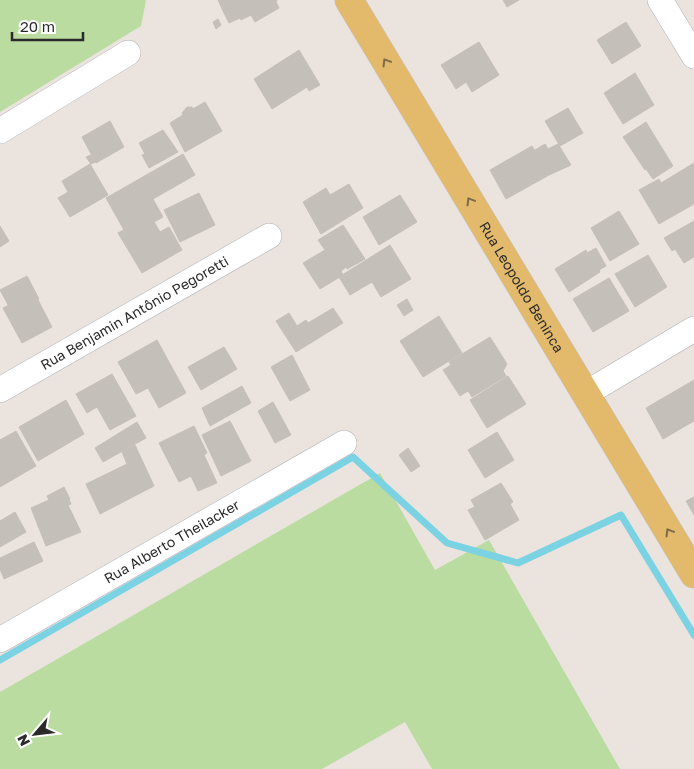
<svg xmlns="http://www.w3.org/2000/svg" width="694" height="769" font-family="'Golos Text',sans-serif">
	<rect width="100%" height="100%" fill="#ebe4de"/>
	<g fill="#bbdca0">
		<path d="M0 0H146L141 26 0 112Z"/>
		<path d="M380 473 435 570 489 540 620 769H432L405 722 322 769H0V692Z"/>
	</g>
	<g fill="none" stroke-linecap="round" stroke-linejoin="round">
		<path stroke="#7bd2e3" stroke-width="7" d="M0 660 353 457 447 543 518 563 621 515 694 635"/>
	</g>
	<g fill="#c4bfb9" stroke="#c6bfb8">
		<path d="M218 0H230L233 6 223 11Z"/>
		<path d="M230 0H277L276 2 279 8 255 22 251 15 241 20 240 18 229 23 223 11 233 6Z"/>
		<path d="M503 0H519L507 7Z"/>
		<path d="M218 19 221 25 216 29 213 22Z"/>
		<path d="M626 22 641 46 612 64 597 40Z"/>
		<path d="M479 42 499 75 472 92 466 82 456 89 441 65Z"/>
		<path d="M299 50 320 85 309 91 307 87 272 109 254 79Z"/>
		<path d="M635 73 654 105 623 124 604 93Z"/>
		<path d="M205 102 222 131 185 152 170 123 183 115 182 113 187 107H192L193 109Z"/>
		<path d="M568 108 583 133 560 146 545 121Z"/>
		<path d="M110 121 124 147 96 163 82 137Z"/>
		<path d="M646 122 673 166 653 179 646 169 645 170 623 137Z"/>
		<path d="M163 130 178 152 149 168 142 155 145 154 139 143Z"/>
		<path d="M545 144 548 149 558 144 571 165 549 175 535 150Z"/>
		<path d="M532 146 549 175 506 199 490 170Z"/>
		<path d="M183 154 195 175 153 199 141 178Z"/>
		<path d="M91 155 95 162 91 164 86 157Z"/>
		<path d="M694 163V204L659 224 639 190 659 179 661 183Z"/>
		<path d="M90 164 108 195 70 217 58 198 68 192 62 181Z"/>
		<path d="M141 178 163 217 154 222 150 215 124 230 106 198Z"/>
		<path d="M349 184 363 208 321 234 303 202 326 188 330 195Z"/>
		<path d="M199 193 215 225 180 242 164 210Z"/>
		<path d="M400 195 417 222 379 245 363 217Z"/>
		<path d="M619 211 639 244 610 261 591 228Z"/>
		<path d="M150 215 160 232 169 227 182 250 142 273 118 233Z"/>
		<path d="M694 221V257L684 263 675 249 672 251 664 238Z"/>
		<path d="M343 225 365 259 347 269 346 267 341 271 343 275 320 289 303 263 325 250 318 240Z"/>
		<path d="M0 226 9 241 0 247Z"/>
		<path d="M390 245 411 279 381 297 372 282 350 295 339 277Z"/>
		<path d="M596 248 606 266 599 270 600 272 569 292 555 269 586 250 587 253Z"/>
		<path d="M648 255 667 287 635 307 615 274Z"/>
		<path d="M27 276 39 299 13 314 0 290Z"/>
		<path d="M609 278 629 311 593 332 573 299Z"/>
		<path d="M407 299 413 310 404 316 397 305Z"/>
		<path d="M38 300 52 327 22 343 3 308 9 305 13 314Z"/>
		<path d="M333 308 343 323 296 352 276 321 289 313 297 326 306 320 308 323Z"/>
		<path d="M439 316 462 353 423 377 400 341Z"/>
		<path d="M490 337 507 364 503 371 506 376 472 397 468 391 460 396 443 370 451 365 449 362Z"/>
		<path d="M157 340 186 393 159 408 148 388 136 394 118 362Z"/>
		<path d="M224 347 237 369 201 390 188 367Z"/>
		<path d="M292 355 310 390 290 401 271 367Z"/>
		<path d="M112 374 136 416 110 430 97 407 87 413 76 394Z"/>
		<path d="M508 376 526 404 487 428 470 400Z"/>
		<path d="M694 380V421L663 439 646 408Z"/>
		<path d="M242 386 251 403 210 426 202 408Z"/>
		<path d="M66 400 84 434 38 461 19 427Z"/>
		<path d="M273 402 291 435 275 443 258 411Z"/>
		<path d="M230 421 251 461 221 476 202 435Z"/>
		<path d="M137 422 146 438 103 462 95 448Z"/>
		<path d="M194 426 207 453 204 455 217 483 198 491 191 476 179 482 159 443Z"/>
		<path d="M16 431 36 466 0 487V440Z"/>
		<path d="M497 432 514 460 485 478 468 450Z"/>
		<path d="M135 445 154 486 100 514 86 484 127 464 122 452Z"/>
		<path d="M408 448 420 466 411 472 399 455Z"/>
		<path d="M501 483 513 502 510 504 519 520 485 540 468 510 475 507 471 500Z"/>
		<path d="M64 487 70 499 69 500 71 504 68 505 81 532 46 546 31 508 49 500 47 496Z"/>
		<path d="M694 497V515L686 501Z"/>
		<path d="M15 512 26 532 0 547V521Z"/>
		<path d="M34 542 43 561 4 579 0 569V558Z"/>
	</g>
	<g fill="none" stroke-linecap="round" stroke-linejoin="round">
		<defs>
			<g id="minor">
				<path d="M660 0 694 56"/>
				<path d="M0 131 128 53"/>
				<path id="s1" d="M0 390 269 236"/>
				<path d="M585 394 694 329"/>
				<path id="s2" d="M0 640 344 443"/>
			</g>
			<g id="primary">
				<path id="s3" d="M349 0 694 574"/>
			</g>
		</defs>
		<use href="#minor" stroke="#aeb1b9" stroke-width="26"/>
		<use href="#primary" stroke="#c3c3c3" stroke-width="29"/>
		<use href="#minor" stroke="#fff" stroke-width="25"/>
		<use href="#primary" stroke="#e3ba6b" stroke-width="28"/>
	</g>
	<defs><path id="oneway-chevron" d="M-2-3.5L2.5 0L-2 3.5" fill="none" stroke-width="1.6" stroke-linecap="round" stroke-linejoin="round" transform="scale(1.25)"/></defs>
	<g stroke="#7d6b47">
		<use href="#oneway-chevron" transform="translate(386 62) rotate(-121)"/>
		<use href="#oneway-chevron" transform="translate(470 201) rotate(-121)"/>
		<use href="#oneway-chevron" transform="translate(669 532) rotate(-121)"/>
	</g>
	<g text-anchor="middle" stroke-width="5" stroke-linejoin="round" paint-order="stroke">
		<g font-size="14" fill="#2a2a2a" stroke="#fff">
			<text dy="5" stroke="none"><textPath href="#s3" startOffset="335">Rua Leopoldo Beninca</textPath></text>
			<text dy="5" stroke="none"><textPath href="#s1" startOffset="155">Rua Benjamin Antônio Pegoretti</textPath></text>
			<text dy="5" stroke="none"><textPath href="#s2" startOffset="198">Rua Alberto Theilacker</textPath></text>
		</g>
	</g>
	<g transform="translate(35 734) rotate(242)" stroke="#ffffff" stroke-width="4" paint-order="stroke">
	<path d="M0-4L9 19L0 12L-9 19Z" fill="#2a2a2a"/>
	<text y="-8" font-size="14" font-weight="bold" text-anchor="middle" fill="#2a2a2a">N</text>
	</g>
	<path d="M12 32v8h71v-8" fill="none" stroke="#2a2a2a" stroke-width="2.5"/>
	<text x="20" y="32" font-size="15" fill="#2a2a2a" stroke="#ffffff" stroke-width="4" paint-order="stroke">20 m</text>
</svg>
